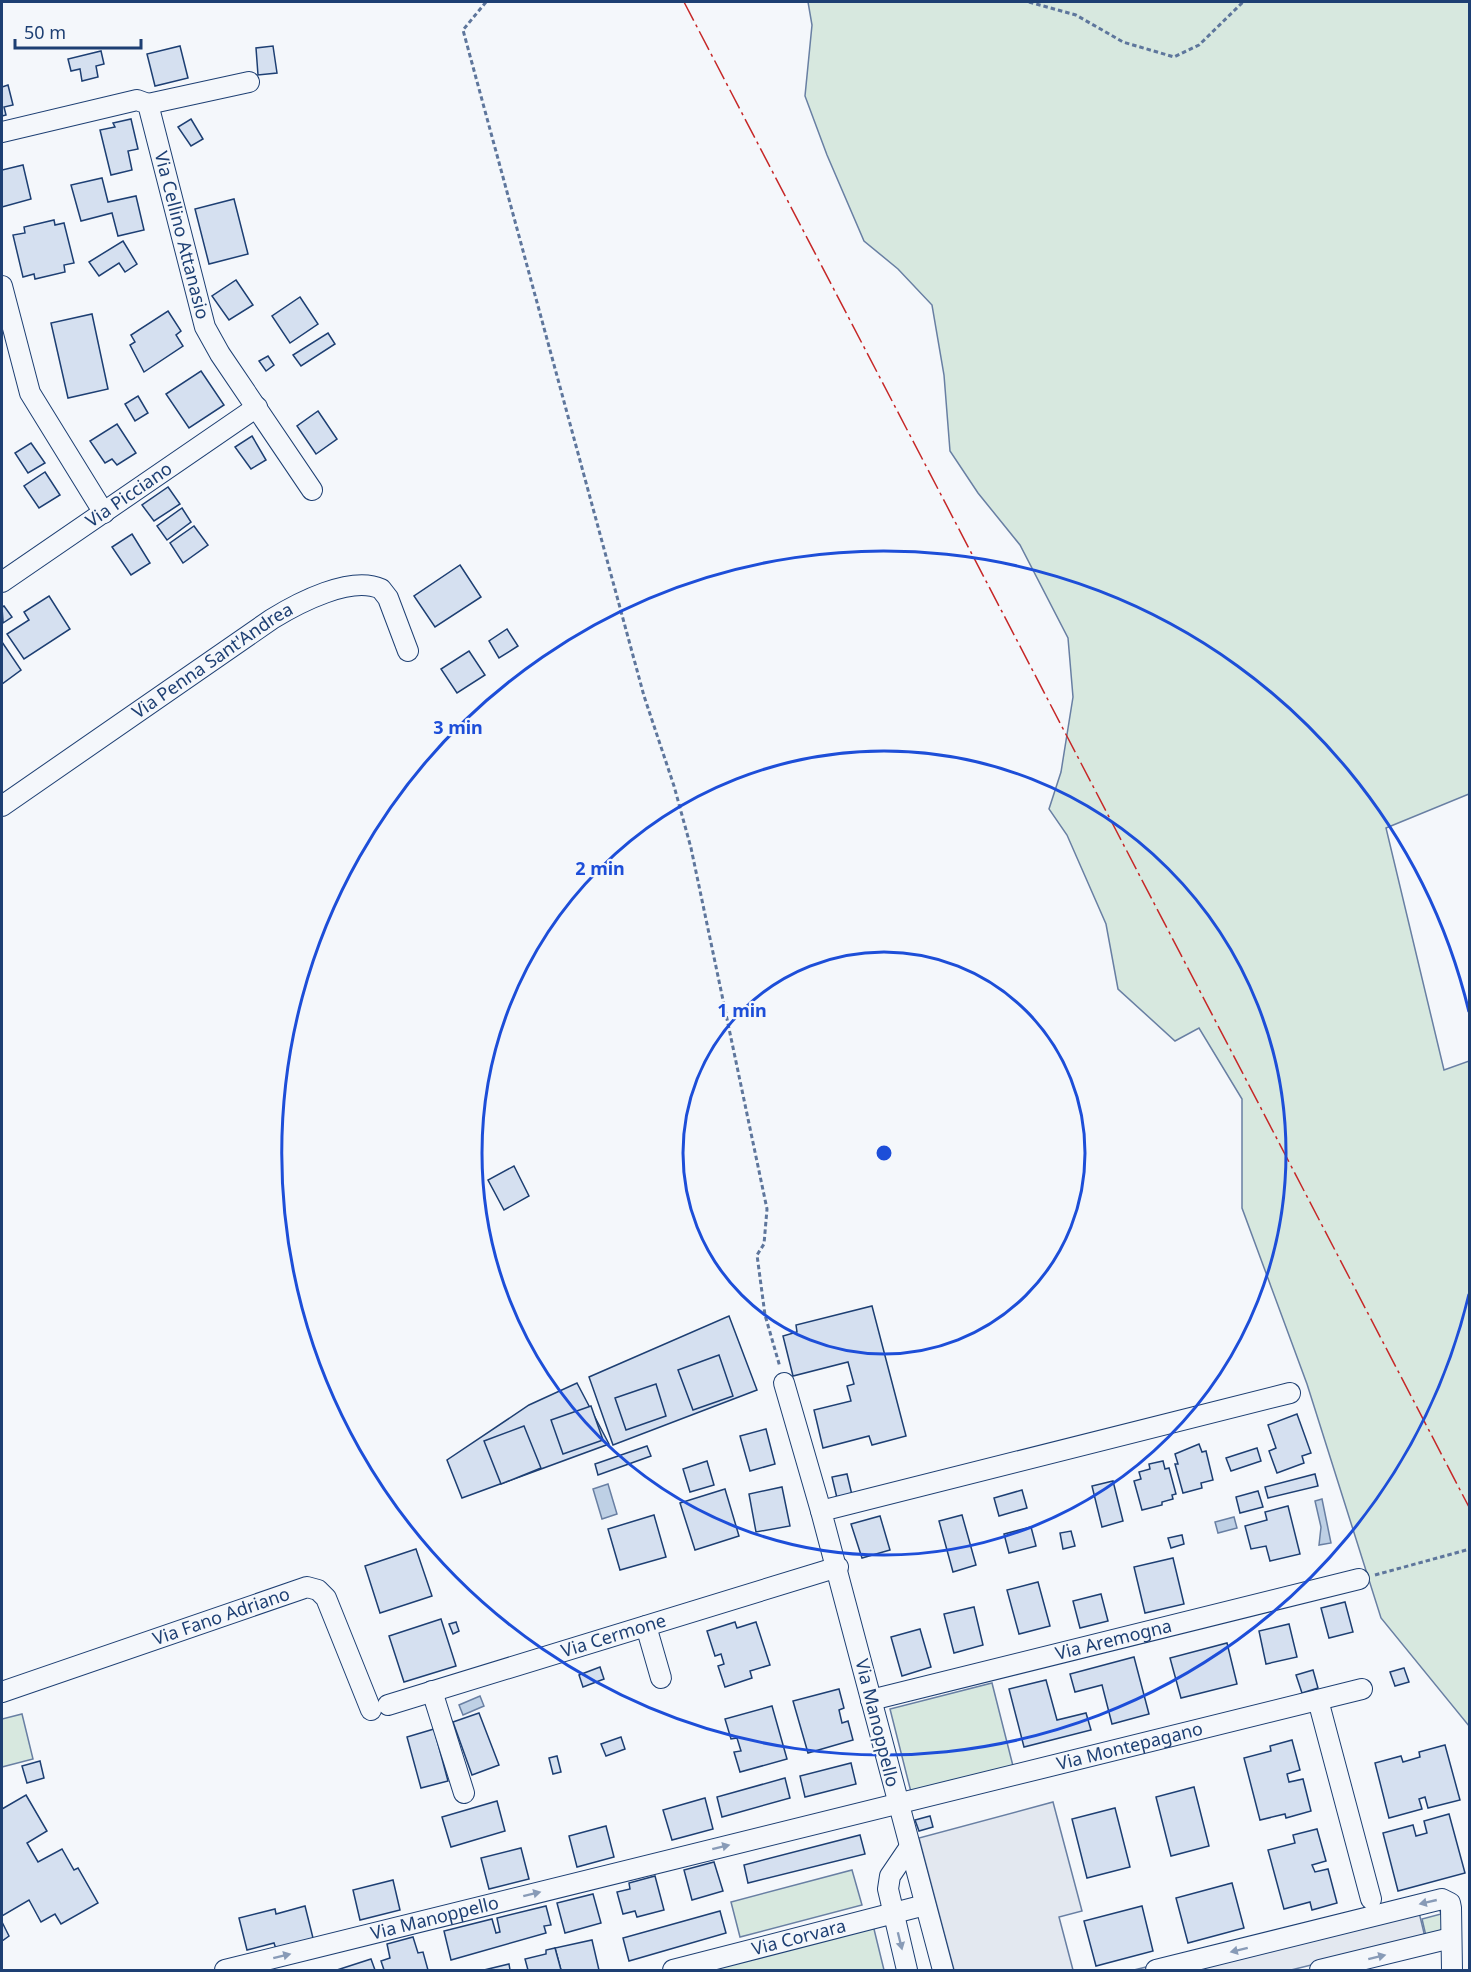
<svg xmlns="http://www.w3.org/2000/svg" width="1471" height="1972" font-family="'Noto Sans',sans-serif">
	<rect width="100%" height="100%" fill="#f4f7fb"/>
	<g fill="#d7e8df" stroke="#687fa3" stroke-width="1.5">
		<path d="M808 2H1469V794L1386 828 1444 1070 1469 1061V1726L1381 1618 1307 1384 1242 1208V1099L1199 1028 1175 1041 1118 989 1106 924 1067 835 1049 809 1061 772 1073 697 1068 638 1020 545 978 493 950 451 944 375 932 305 898 269 864 241 827 155 805 96 812 25Z"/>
		<path d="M992 1683 1013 1766 911 1792 890 1709Z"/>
		<path d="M22 1714 33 1759 2 1767V1719Z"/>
		<path d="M852 1870 862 1905 740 1937 731 1902Z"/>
		<path d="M1449 1905 1446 1931 1426 1936 1422 1919 1441 1914 1439 1908Z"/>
		<path d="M873 1925 884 1970H698Z"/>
	</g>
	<g fill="#e3e8f0" stroke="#687fa3" stroke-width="1.5">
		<path d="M1053 1802 1082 1911 1059 1917 1073 1970H954L919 1838Z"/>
		<path d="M1416 1900 1425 1937 1291 1970H1134Z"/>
	</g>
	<g fill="#bed0e5" stroke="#687fa3" stroke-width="1.5">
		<path d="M608 1484 617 1514 602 1519 593 1489Z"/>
		<path d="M1322 1499 1331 1543 1319 1545 1321 1527 1315 1501Z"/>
		<path d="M1234 1517 1237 1528 1218 1533 1215 1522Z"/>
		<path d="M480 1696 484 1706 463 1715 459 1705Z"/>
	</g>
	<g fill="#d5e0f0" stroke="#1d3f73" stroke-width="1.5">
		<path d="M180 46 188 78 155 86 147 54Z"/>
		<path d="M273 46 277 73 258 75 256 48Z"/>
		<path d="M101 51 104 64 96 66 98 77 82 81 80 69 71 71 68 59Z"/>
		<path d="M8 85 13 105 4 107 6 115 2 116V87Z"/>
		<path d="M131 119 138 149 128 151 132 170 111 175 100 130 115 127 113 123Z"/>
		<path d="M191 119 203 139 191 146 178 127Z"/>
		<path d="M23 165 31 199 2 207V170Z"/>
		<path d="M102 178 108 202 136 196 144 230 118 236 112 213 81 221 71 185Z"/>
		<path d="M234 199 248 254 209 264 195 209Z"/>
		<path d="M54 220 55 225 64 223 74 263 64 265 65 272 35 279 34 274 23 277 13 235 25 233 24 227Z"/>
		<path d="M123 241 137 264 125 272 119 263 99 276 89 262Z"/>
		<path d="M236 280 253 305 229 320 212 296Z"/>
		<path d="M300 297 318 324 290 343 272 316Z"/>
		<path d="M168 311 181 331 176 335 183 346 144 372 130 345 135 342 131 335Z"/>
		<path d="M92 314 108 389 68 398 51 323Z"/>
		<path d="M328 333 335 344 301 366 293 355Z"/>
		<path d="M268 356 274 365 266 371 259 361Z"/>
		<path d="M201 371 224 405 189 428 166 394Z"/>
		<path d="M138 396 148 413 135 421 125 404Z"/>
		<path d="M318 411 337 439 316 454 297 426Z"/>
		<path d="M117 424 136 453 117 465 112 459 105 463 90 441Z"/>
		<path d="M252 436 266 460 251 469 235 447Z"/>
		<path d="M31 443 45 463 28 473 15 453Z"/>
		<path d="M45 472 60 495 39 508 24 486Z"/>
		<path d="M168 487 180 504 154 521 142 505Z"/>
		<path d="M182 508 191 522 167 540 157 526Z"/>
		<path d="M194 526 208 545 183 563 170 543Z"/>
		<path d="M132 534 150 563 131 575 112 547Z"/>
		<path d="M460 565 481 597 435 627 414 596Z"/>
		<path d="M49 596 70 629 24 659 7 634 29 620 24 612Z"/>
		<path d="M4 606 12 617 3 623 2 607Z"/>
		<path d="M507 629 518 646 499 658 489 641Z"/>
		<path d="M2 642 21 670 2 684Z"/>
		<path d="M469 651 485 675 457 693 441 669Z"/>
		<path d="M514 1166 529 1196 504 1210 488 1180Z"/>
		<path d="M872 1306 906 1436 872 1445 869 1436 823 1448 814 1410 851 1401 847 1386 854 1384 848 1362 793 1376 783 1336 797 1332 796 1325Z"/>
		<path d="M729 1316 757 1390 613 1445 589 1377Z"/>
		<path d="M719 1355 733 1396 693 1410 678 1370Z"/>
		<path d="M577 1383 609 1444 462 1498 447 1460 529 1405Z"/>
		<path d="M656 1384 666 1416 626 1430 615 1398Z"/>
		<path d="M591 1406 603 1440 563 1454 551 1420Z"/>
		<path d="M1297 1414 1311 1453 1302 1456 1304 1463 1277 1473 1269 1451 1276 1448 1268 1425Z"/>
		<path d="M524 1426 541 1468 501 1484 484 1441Z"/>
		<path d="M766 1429 775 1464 750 1471 740 1436Z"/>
		<path d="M1199 1444 1202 1452 1206 1451 1213 1480 1201 1483 1202 1488 1183 1493 1175 1464H1178L1175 1454Z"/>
		<path d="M647 1446 651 1456 598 1475 595 1464Z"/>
		<path d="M1257 1448 1261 1461 1231 1471 1226 1458Z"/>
		<path d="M707 1461 714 1485 690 1492 683 1469Z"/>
		<path d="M1163 1461 1165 1469 1169 1468 1176 1494 1172 1495 1173 1499 1162 1502V1505L1142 1510 1134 1481 1141 1479 1139 1472 1150 1469 1149 1464Z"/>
		<path d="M847 1474 852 1495 837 1498 832 1477Z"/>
		<path d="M1315 1474 1318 1486 1268 1498 1265 1487Z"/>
		<path d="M1113 1481 1123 1521 1102 1527 1092 1486Z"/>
		<path d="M782 1487 790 1526 756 1532 749 1494Z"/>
		<path d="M725 1489 739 1536 695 1550 680 1503Z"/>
		<path d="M1022 1490 1027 1508 999 1516 994 1498Z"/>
		<path d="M1258 1491 1263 1507 1240 1513 1236 1497Z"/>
		<path d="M1288 1506 1300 1554 1270 1561 1266 1546 1251 1549 1245 1526 1267 1520 1265 1512Z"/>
		<path d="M654 1515 666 1557 620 1570 608 1529Z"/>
		<path d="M962 1515 976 1565 953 1572 939 1521Z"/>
		<path d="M880 1516 890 1550 862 1558 851 1524Z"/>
		<path d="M1031 1527 1036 1546 1009 1553 1004 1534Z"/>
		<path d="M1071 1531 1075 1546 1063 1549 1060 1533Z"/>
		<path d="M1182 1535 1184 1544 1171 1548 1168 1538Z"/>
		<path d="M416 1549 432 1596 380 1613 365 1566Z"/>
		<path d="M1173 1558 1184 1604 1145 1613 1134 1567Z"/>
		<path d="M1038 1582 1050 1626 1019 1634 1007 1590Z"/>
		<path d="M1101 1594 1108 1621 1080 1628 1073 1601Z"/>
		<path d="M1345 1602 1353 1632 1329 1638 1321 1608Z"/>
		<path d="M974 1607 983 1645 954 1653 944 1614Z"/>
		<path d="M441 1619 456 1666 404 1682 389 1636Z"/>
		<path d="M456 1622 459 1631 453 1634 449 1624Z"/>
		<path d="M735 1622 737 1628 756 1622 770 1665 750 1671 752 1678 725 1687 718 1666 724 1664 721 1654 715 1656 707 1631Z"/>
		<path d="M1289 1624 1297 1657 1266 1664 1259 1631Z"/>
		<path d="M920 1629 931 1667 902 1676 891 1637Z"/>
		<path d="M1227 1643 1237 1684 1181 1698 1170 1658Z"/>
		<path d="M1134 1657 1149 1714 1112 1724 1102 1685 1075 1692 1070 1674Z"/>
		<path d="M600 1667 604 1679 583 1687 579 1675Z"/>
		<path d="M1404 1668 1409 1682 1395 1686 1390 1672Z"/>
		<path d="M1313 1670 1318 1688 1302 1693 1296 1675Z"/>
		<path d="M1046 1680 1057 1720 1086 1713 1091 1730 1024 1747 1009 1689Z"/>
		<path d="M839 1689 844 1708 839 1710 842 1723 848 1721 853 1740 808 1753 793 1701Z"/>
		<path d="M772 1706 787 1759 740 1772 734 1752 741 1751 737 1738 731 1739 725 1719Z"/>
		<path d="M479 1713 499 1765 472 1775 453 1722Z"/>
		<path d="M434 1729 448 1781 421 1788 407 1737Z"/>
		<path d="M621 1737 625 1749 606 1756 601 1744Z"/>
		<path d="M1292 1740 1300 1770 1287 1774 1289 1782 1303 1779 1311 1811 1286 1818 1285 1814 1260 1820 1244 1758 1271 1751 1270 1746Z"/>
		<path d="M1445 1745 1460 1800 1428 1808 1425 1797 1419 1799 1422 1809 1389 1818 1375 1763 1401 1756 1403 1762 1420 1757 1419 1752Z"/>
		<path d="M557 1756 561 1772 553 1774 549 1758Z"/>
		<path d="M40 1761 44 1778 27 1783 22 1766Z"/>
		<path d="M851 1763 856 1784 805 1797 800 1776Z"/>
		<path d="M785 1778 790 1798 722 1817 717 1797Z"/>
		<path d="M1194 1787 1209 1846 1171 1856 1156 1797Z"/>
		<path d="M26 1795 47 1831 27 1843 38 1862 62 1849 74 1870 78 1868 98 1903 61 1924 55 1914 41 1922 29 1900 2 1916V1809Z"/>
		<path d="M705 1798 713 1829 672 1840 663 1810Z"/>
		<path d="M497 1801 505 1831 451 1847 442 1817Z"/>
		<path d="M1115 1808 1130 1867 1087 1878 1072 1819Z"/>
		<path d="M1449 1814 1465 1873 1398 1891 1383 1833 1413 1825 1416 1836 1427 1833 1424 1821Z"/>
		<path d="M930 1816 933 1827 919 1831 915 1820Z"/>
		<path d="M606 1826 614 1857 577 1867 569 1836Z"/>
		<path d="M1317 1829 1326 1861 1312 1865 1315 1872 1328 1869 1337 1903 1312 1910 1310 1902 1284 1909 1268 1850 1295 1843 1293 1835Z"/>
		<path d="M860 1835 865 1854 748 1883 744 1865Z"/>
		<path d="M521 1848 529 1879 489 1889 481 1858Z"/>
		<path d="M714 1862 723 1891 692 1900 684 1870Z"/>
		<path d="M655 1876 664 1910 637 1917 635 1911 623 1914 617 1892 630 1889 629 1883Z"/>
		<path d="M393 1880 400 1910 360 1920 353 1890Z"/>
		<path d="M1232 1883 1244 1928 1188 1943 1176 1898Z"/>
		<path d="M593 1894 601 1923 565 1933 557 1903Z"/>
		<path d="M305 1906 314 1942 277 1952 274 1943 247 1950 239 1918 275 1909 276 1914Z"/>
		<path d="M546 1906 551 1925 544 1926 546 1933 451 1960 444 1931 492 1919 496 1933 500 1932 497 1918Z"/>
		<path d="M1142 1906 1153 1951 1096 1966 1084 1921Z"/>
		<path d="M720 1911 726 1933 629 1961 623 1938Z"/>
		<path d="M2 1922 9 1936 2 1941Z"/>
		<path d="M413 1937 418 1953 423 1952 428 1970H384L381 1961 390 1958 387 1944Z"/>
		<path d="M592 1940 599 1970H561L555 1948Z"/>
		<path d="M555 1948 561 1970H528L525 1959 546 1954V1950Z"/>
		<path d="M371 1959 375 1970H337Z"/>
		<path d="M509 1964 510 1970H484Z"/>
	</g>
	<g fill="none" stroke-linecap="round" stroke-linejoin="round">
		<defs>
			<g id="minor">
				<path d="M148 104 249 82"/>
				<path id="s1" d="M2 132 137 100 148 104 205 327 220 354 312 490"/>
				<path d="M2 286 30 393 104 513"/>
				<path id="s2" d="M2 582 257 407"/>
				<path id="s3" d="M2 806 272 619C298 603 351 575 381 589L388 598 408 651"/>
				<path d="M784 1383 821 1511"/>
				<path d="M646 1626 661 1678"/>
				<path d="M432 1691 464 1793"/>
				<path id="s4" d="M2 1692 307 1587 318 1590 326 1598 371 1710"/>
				<path id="s5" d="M871 1700 1359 1579"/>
				<path d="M1318 1700 1371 1899"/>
				<path id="s6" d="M388 1705 838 1567"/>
				<path id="s7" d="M225 1970 1362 1689"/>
				<path id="s8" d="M673 1970 925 1905"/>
				<path d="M907 1970 888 1889 890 1876 909 1848"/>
				<path d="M943 1970 821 1511 1290 1393"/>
				<path d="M1156 1970 1442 1899 1450 1903 1451 1908 1452 1970"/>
				<path d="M1320 1970 1451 1938"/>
			</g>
		</defs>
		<use href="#minor" stroke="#1d3f73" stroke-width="22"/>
		<g stroke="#5e769c" stroke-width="3" stroke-dasharray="4.5 3" stroke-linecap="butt">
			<path d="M486 2 463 30 644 696 674 786 691 848 767 1209 764 1244 757 1255 765 1315 780 1367"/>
			<path d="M1029 2 1076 15 1123 42 1174 57 1199 45 1243 2"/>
			<path d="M1375 1575 1470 1549"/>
		</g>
		<use href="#minor" stroke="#f4f7fb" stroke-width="20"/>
		<path stroke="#c62828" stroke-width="1.5" stroke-dasharray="21 4.5 3 4.5" stroke-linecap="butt" d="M684 2 1470 1509"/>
	</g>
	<defs><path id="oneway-solid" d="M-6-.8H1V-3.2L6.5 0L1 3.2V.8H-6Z" transform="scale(1.5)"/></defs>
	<g fill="#889bb7">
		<use href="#oneway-solid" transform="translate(721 1847) rotate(-14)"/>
		<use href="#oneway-solid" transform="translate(532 1894) rotate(-14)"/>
		<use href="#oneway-solid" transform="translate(1428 1902) rotate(167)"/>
		<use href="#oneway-solid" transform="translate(900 1941) rotate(76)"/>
		<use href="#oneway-solid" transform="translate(1239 1950) rotate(166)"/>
		<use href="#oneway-solid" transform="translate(282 1956) rotate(-14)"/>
		<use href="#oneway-solid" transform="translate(1377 1957) rotate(-14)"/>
	</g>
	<g fill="none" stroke="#1d4ed8" stroke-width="3">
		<circle cx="884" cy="1153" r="201"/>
		<circle cx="884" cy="1153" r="402"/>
		<path d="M1469 1294A602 602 0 1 1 1469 1012"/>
	</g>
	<g text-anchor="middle" stroke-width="4.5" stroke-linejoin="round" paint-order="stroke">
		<g font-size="18" fill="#1d3f73" stroke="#f4f7fb">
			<text dy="6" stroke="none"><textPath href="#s1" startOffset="286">Via Cellino Attanasio</textPath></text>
			<text dy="6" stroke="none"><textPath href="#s2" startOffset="154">Via Picciano</textPath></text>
			<text dy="6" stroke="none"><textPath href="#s3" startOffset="256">Via Penna Sant'Andrea</textPath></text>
			<text dy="6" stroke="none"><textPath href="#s4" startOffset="232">Via Fano Adriano</textPath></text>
			<text dy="6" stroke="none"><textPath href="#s6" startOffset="236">Via Cermone</textPath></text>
			<text dy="6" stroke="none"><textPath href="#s5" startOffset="250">Via Aremogna</textPath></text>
			<text transform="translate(877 1723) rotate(76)" y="6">Via Manoppello</text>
			<text dy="6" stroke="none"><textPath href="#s7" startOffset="932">Via Montepagano</textPath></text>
			<text dy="6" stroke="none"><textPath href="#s7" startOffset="216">Via Manoppello</textPath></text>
			<text dy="6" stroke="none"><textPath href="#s8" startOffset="130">Via Corvara</textPath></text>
		</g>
	</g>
	<circle cx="884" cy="1153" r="9" fill="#1d4ed8" stroke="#f4f7fb" stroke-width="3"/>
	<g font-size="18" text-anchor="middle" font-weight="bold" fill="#1d4ed8" stroke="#f4f7fb" stroke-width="4.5" stroke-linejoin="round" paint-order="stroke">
		<text x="458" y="734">3 min</text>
		<text x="600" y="875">2 min</text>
		<text x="742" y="1017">1 min</text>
	</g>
	<rect width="1471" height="1972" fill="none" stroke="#1d3f73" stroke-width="6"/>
	<path d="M15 39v9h126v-9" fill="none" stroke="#1d3f73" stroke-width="3"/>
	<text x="24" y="39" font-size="18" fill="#1d3f73" stroke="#f4f7fb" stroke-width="4.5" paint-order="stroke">50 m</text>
</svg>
